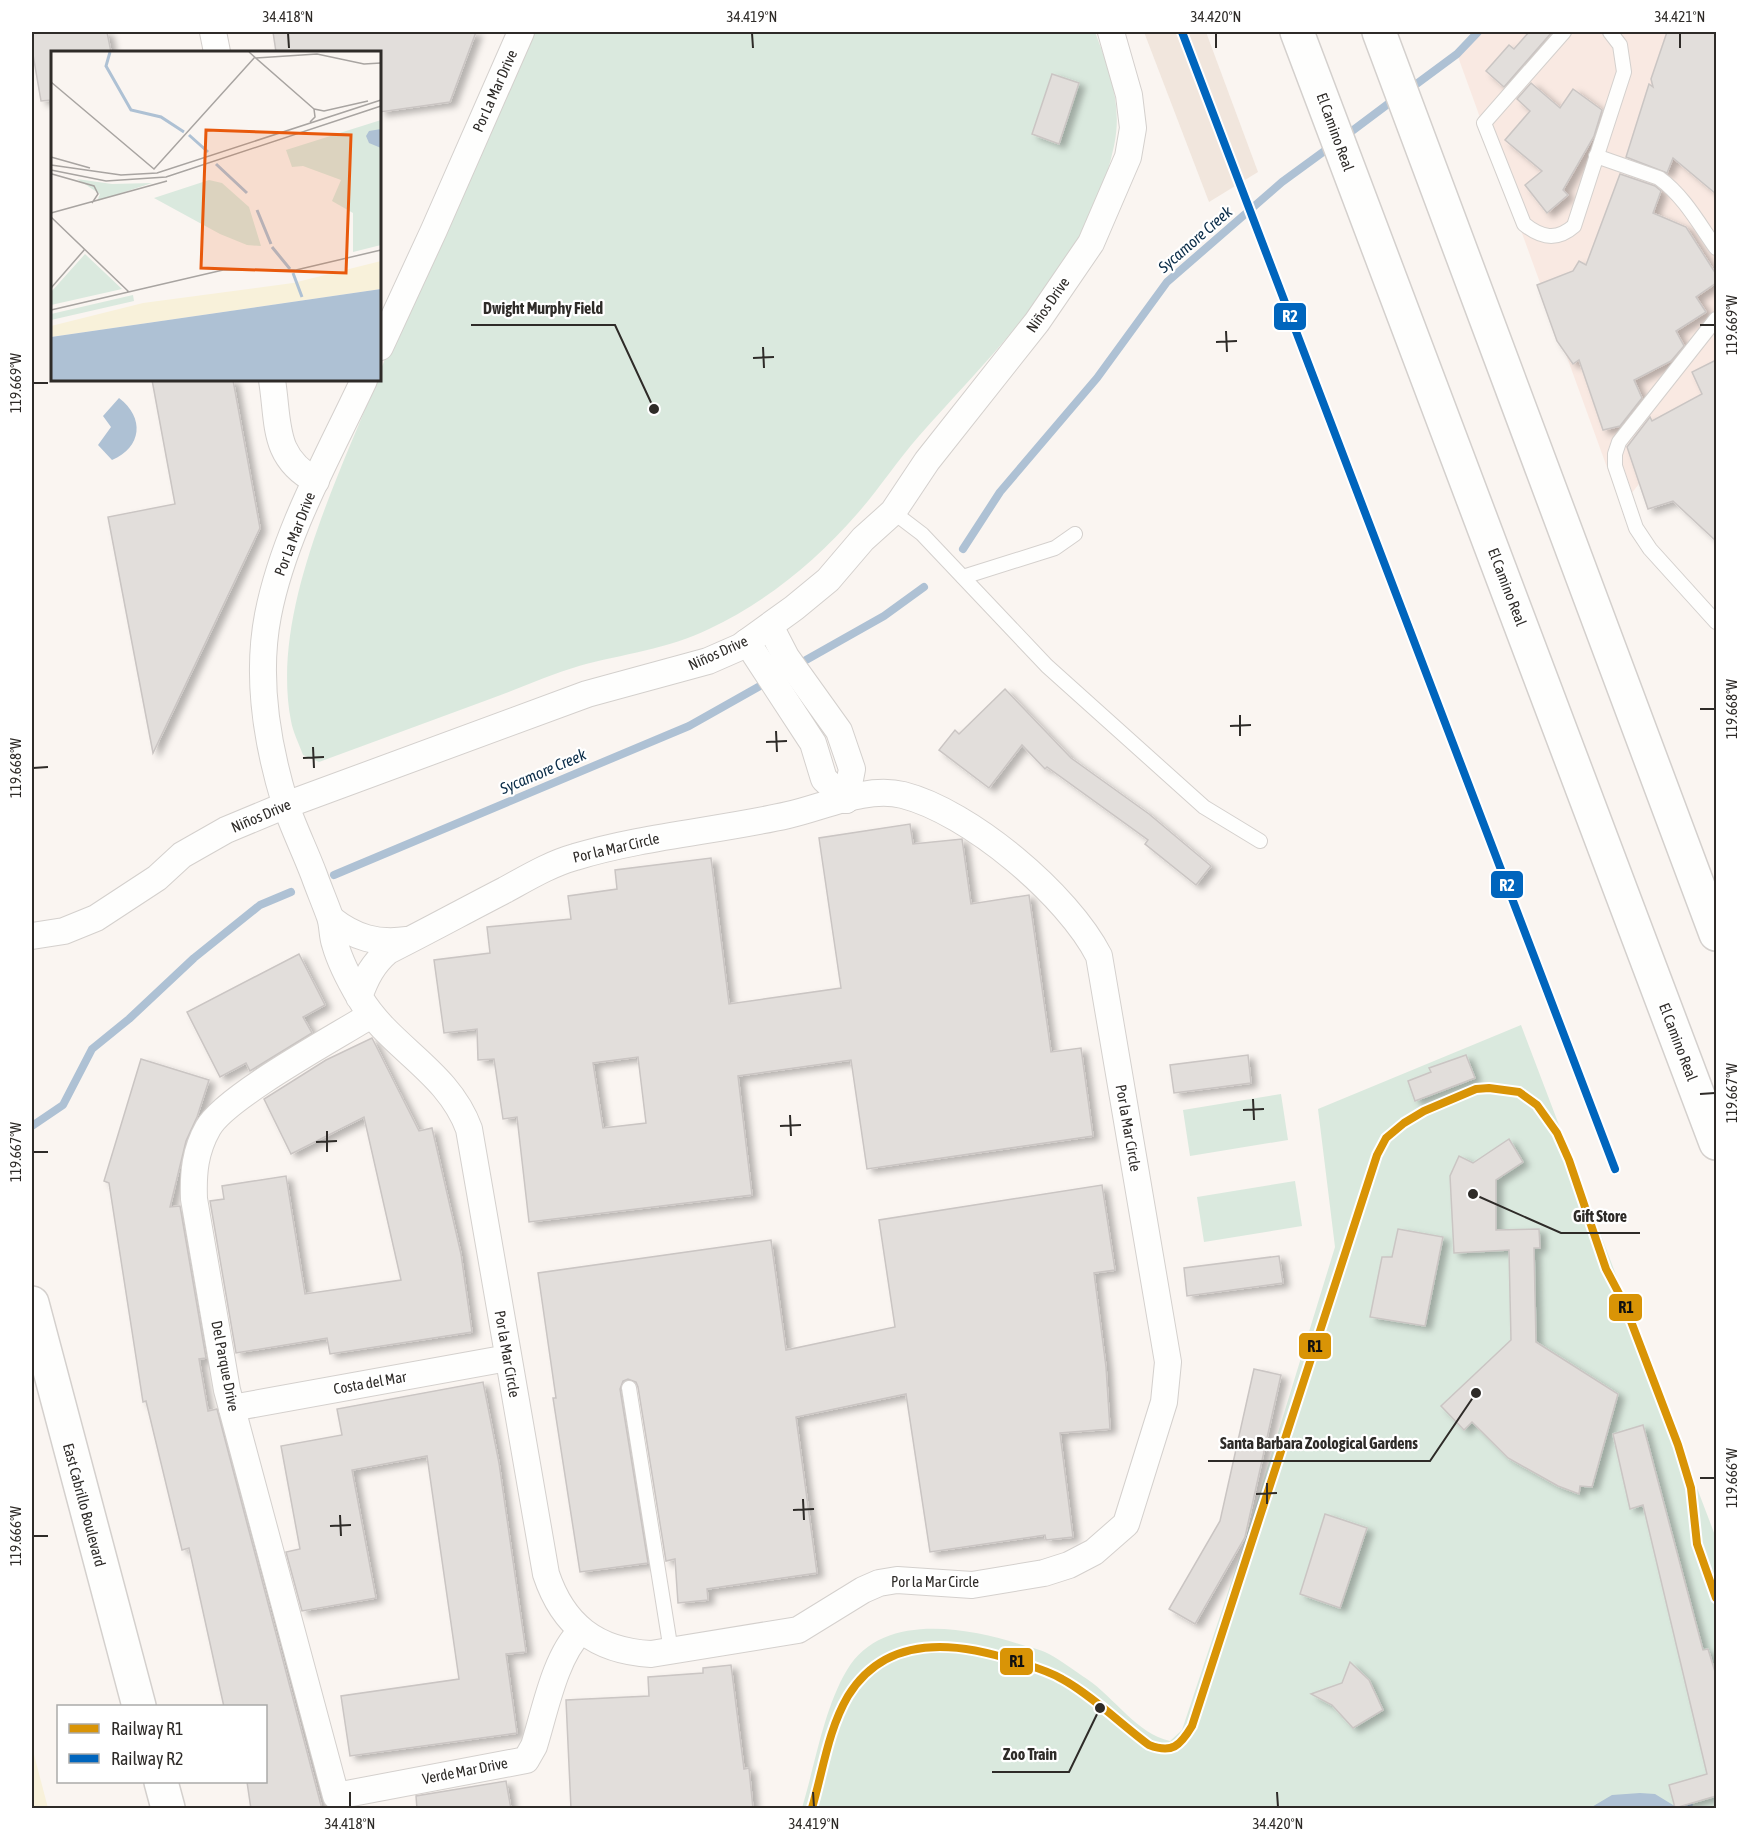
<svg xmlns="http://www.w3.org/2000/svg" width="1748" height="1840" font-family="'Asap Condensed',sans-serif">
	<defs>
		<filter id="shadow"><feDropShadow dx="6" dy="4" stdDeviation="3" flood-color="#0004"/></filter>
	</defs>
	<rect width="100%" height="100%" fill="#faf5f1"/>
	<path fill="#f1e6dd" d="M1144 32H1206L1258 172 1209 202Z"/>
	<path fill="#f9e9e2" d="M1472 32H1716V390L1621 506 1457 54Z"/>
	<g fill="#dae9de">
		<path d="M521 32H1095C1109 69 1123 105 1114 146 1090 261 994 351 919 436 897 461 879 489 857 514 816 561 765 603 709 629 669 649 622 654 579 666 549 675 520 688 490 699 433 720 376 741 319 762L303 755C299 744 293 732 291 721 270 612 338 479 377 380H380V372L434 230Z"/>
		<path d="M1521 1025 1716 1538V1808H802C815 1765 824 1708 847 1670 881 1612 966 1627 1019 1644 1028 1647 1040 1649 1049 1654 1062 1661 1075 1671 1087 1679 1115 1698 1137 1734 1170 1741L1182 1730 1243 1547 1335 1247 1318 1109Z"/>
		<path d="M1281 1094 1288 1140 1190 1156 1183 1110Z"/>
		<path d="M1295 1181 1302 1226 1204 1242 1197 1197Z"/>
	</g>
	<path fill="#f8f1da" d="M32 1747 48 1808H32Z"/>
	<g fill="#aec1d4">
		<path d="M119 398C145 418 142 447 112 460L98 445 111 427 103 416Z"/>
		<path d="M1640 1793 1655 1794 1673 1805 1692 1800 1693 1808H1590L1612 1795Z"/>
	</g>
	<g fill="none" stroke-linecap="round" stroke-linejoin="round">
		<g stroke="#aec1d4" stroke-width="8">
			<path d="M1407 91 1457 54 1478 32"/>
			<path d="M1344 137 1396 98"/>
			<path d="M963 549 1000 492 1097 378 1167 282 1282 182 1334 144"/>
			<path d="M806 660 884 616 924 587"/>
			<path d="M334 875 689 726 760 686"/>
			<path d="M32 1126 63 1105 92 1049 129 1019 194 958 260 905 291 892"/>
		</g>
	</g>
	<g fill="#e2dedb" stroke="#cac5c3" stroke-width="1.5" fill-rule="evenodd" filter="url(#shadow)">
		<path d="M32 32H107L111 52H52V100L41 101 32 49Z"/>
		<path d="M273 32H476L450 102 380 112V52H276Z"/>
		<path d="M1529 32H1552L1504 87 1486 71 1509 45 1514 49Z"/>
		<path d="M1667 32H1716V194L1673 158 1667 173 1626 157 1649 84 1653 87 1651 79Z"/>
		<path d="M1052 74 1079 83 1059 144 1032 134Z"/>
		<path d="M1531 83 1560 108 1573 89 1602 110 1594 136 1563 190 1568 195 1547 213 1525 185 1542 171 1505 140 1530 111 1517 99Z"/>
		<path d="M1620 174 1655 186 1661 191 1653 213 1686 227 1716 274V283L1696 297 1706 312 1676 331 1684 346 1671 361 1634 380 1642 398 1620 426 1603 430 1579 360 1573 364 1557 341 1537 285 1573 271 1579 261 1586 265Z"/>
		<path d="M1716 360V541L1673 501 1648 509 1627 447 1650 417 1652 421 1702 394 1692 372Z"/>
		<path d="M152 380H233L260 528 153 753 108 517 175 504Z"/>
		<path d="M1005 689 1071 758 1149 814 1211 866 1196 885 1145 844 1148 840 1047 767 1045 769 1022 745 989 788 939 750 955 730 959 734Z"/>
		<path d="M910 824 913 844 962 839 971 904 1029 895 1051 1052 1081 1048 1093 1136 867 1169 851 1060 738 1076 752 1195 529 1222 517 1117 503 1119 494 1059 478 1060 477 1029 444 1033 434 960 490 953 487 927 571 919 568 896 617 889 615 870 711 858 729 1004 841 988 819 838ZM638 1057 646 1123 603 1128 593 1063Z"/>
		<path d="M299 954 325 1005 303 1017 312 1033 250 1071 246 1063 220 1077 187 1012Z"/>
		<path d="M372 1038 419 1131 432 1128 461 1254 472 1332 330 1354 327 1338 236 1353 210 1201 224 1199 222 1186 286 1176 305 1294 401 1280 364 1117 291 1154 264 1099 326 1060Z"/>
		<path d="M1248 1055 1251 1083 1174 1093 1170 1065Z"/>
		<path d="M1466 1055 1475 1078 1415 1101 1408 1081 1431 1072 1429 1068Z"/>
		<path d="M141 1059 209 1080 197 1117 186 1141 170 1207 180 1206 206 1358 199 1359 208 1411 217 1409 322 1809H251L247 1782H266V1707H224L189 1548 182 1550 146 1401 143 1402 109 1183 104 1181Z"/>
		<path d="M1509 1139 1523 1162 1496 1180V1230L1539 1229 1540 1248H1534L1536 1342 1618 1394 1592 1487 1580 1486 1579 1494 1558 1486 1508 1458 1472 1422 1464 1430 1441 1406 1511 1340 1509 1250 1454 1253 1450 1176 1459 1156 1473 1163Z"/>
		<path d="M1102 1185 1115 1270 1094 1273 1106 1367 1110 1429 1060 1433 1073 1537 1046 1540 1045 1535 930 1552 906 1394 796 1417 817 1573 707 1589 708 1600 678 1603 675 1559 666 1561 638 1387 636 1382 628 1379 623 1381 620 1389 648 1563 580 1572 553 1398H556L538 1273 771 1240 786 1350 895 1327 879 1220Z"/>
		<path d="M1398 1229 1443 1237 1425 1326 1370 1317 1382 1257H1392Z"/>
		<path d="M1279 1256 1283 1283 1187 1296 1184 1268Z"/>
		<path d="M1254 1369 1281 1375 1245 1537 1195 1624 1169 1609 1220 1521Z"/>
		<path d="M483 1382 499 1463 526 1652 506 1654 517 1733 350 1756 341 1696 459 1679 427 1456 352 1470 376 1598 302 1611 286 1552 300 1549 281 1446 342 1435 337 1409Z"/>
		<path d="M1643 1425 1703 1650 1708 1649 1716 1675V1796L1675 1808 1669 1785 1707 1774 1643 1505 1630 1509 1613 1434Z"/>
		<path d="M1325 1514 1367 1528 1340 1608 1300 1594Z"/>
		<path d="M1350 1662 1369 1680 1383 1710 1353 1728 1332 1705 1311 1694 1342 1683Z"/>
		<path d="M731 1665 744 1769 749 1768 753 1809H571L566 1700 649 1696 648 1677 703 1673V1668Z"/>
		<path d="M506 1781 511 1809H417L416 1796Z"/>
	</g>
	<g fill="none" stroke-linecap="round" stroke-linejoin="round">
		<defs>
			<g id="lane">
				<path d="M1564 32 1484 123 1524 224C1541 238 1557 241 1574 226L1624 72 1620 45 1610 32"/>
				<path d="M1596 156 1659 178C1684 196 1699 224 1716 248"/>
				<path d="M1716 319 1619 442 1615 454V466L1636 528 1650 549 1716 622"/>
				<path d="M893 512 922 534 1047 666 1204 807 1260 841"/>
				<path d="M963 577 1055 548 1075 534"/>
				<path d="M629 1388 671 1651"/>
			</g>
			<g id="street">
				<path d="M213 32 217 52"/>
				<path d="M380 347 434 230 521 32"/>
				<path d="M272 380C279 424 272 457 316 481"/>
				<path d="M770 626 786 657 839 731 852 769 846 800"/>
				<path d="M747 642 813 743 824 779 846 800"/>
				<path d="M331 919C355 938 377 944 407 940"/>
				<path d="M32 936 64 931 96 918 157 878 182 855 226 830 286 805 587 694 708 661 740 647 794 608 828 580 863 539 893 512 927 461 1037 322 1091 243 1128 157 1133 128 1129 95 1111 32"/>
				<path d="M359 997C366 977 373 964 388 951 428 931 466 910 505 890 527 878 550 864 575 857 644 836 718 831 788 815 824 807 866 786 903 795 970 812 1068 895 1099 956L1168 1362 1164 1402 1126 1524 1094 1552 1069 1565 1044 1573 972 1585 897 1580 879 1583 863 1590 798 1630 651 1654C596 1651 563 1625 546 1574L469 1129C448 1071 390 1048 360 998 350 981 340 962 335 944 332 936 333 926 330 917 325 903 319 889 314 875 305 851 293 827 285 803 267 744 256 677 268 615 284 533 329 455 364 380"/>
				<path d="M371 1015C336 1037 225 1097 208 1128 195 1151 193 1173 194 1199L227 1390 336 1796 526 1760 534 1746C545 1711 555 1656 581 1631"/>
				<path d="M232 1408 508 1358"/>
			</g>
			<g id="primary">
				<path d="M32 1303 139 1706"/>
				<path d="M161 1782 168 1808"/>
			</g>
			<g id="highway">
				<path d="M1297 32 1716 1143"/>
				<path d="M1379 32 1716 934"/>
			</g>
		</defs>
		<use href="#lane" stroke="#d4d0cd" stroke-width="16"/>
		<use href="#street" stroke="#d4d0cd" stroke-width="28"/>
		<use href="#primary" stroke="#d4d0cd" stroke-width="36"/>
		<use href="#highway" stroke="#d4d0cd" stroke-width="36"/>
		<use href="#lane" stroke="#fefefd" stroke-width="14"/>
		<use href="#street" stroke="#fefefd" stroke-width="26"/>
		<use href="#primary" stroke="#fefefd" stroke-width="33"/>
		<use href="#highway" stroke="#fefefd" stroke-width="33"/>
		<path stroke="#cbcac8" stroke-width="4.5" stroke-dasharray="12 6" stroke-linecap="butt" d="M812 1808C823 1771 828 1730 848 1696 886 1634 955 1641 1015 1661 1030 1666 1047 1670 1062 1679 1090 1694 1122 1725 1149 1745 1172 1754 1180 1746 1192 1726L1377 1155 1386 1138 1404 1123 1424 1111 1476 1089 1489 1088 1519 1092 1537 1105 1557 1133 1569 1160 1606 1269 1624 1303 1678 1445 1691 1488 1697 1544 1716 1598"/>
		<defs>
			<path id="rail-1" d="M812 1808C823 1771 828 1730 848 1696 886 1634 955 1641 1015 1661 1030 1666 1047 1670 1062 1679 1090 1694 1122 1725 1149 1745 1172 1754 1180 1746 1192 1726L1377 1155 1386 1138 1404 1123 1424 1111 1476 1089 1489 1088 1519 1092 1537 1105 1557 1133 1569 1160 1606 1269 1624 1303 1678 1445 1691 1488 1697 1544 1716 1598"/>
			<path id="rail-2" d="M1182 32 1615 1169"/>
		</defs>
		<use href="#rail-1" stroke="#fff" stroke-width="12"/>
		<use href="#rail-2" stroke="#fff" stroke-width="12"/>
		<use href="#rail-1" stroke="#d99406" stroke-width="8"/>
		<use href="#rail-2" stroke="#0065bd" stroke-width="8"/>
	</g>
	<path fill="none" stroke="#2e2b28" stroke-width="2" d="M288 33 289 48M752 33 753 48M1216 33V48M1680 33V48M1700 325H1715M1226 331 1227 352M1216 342 1237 341M763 347 764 368M753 358 774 357M33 383H48M1700 709H1715M1240 715V736M1230 726 1251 725M776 731 777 752M766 742 787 741M313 747 314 768M303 758 324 757M33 768 48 767M1700 1094 1715 1093M1253 1099 1254 1120M1243 1110 1264 1109M790 1115 791 1136M780 1126 801 1125M327 1131V1152M316 1142 337 1141M33 1152H48M1700 1478H1715M1267 1483V1504M1256 1494 1277 1493M803 1499 804 1520M793 1510 814 1509M340 1515 341 1536M330 1526 351 1525M33 1536H48M350 1792V1807M813 1792 814 1807M1277 1792 1278 1807"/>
	<g text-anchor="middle" stroke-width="4.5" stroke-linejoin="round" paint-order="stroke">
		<g font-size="15" fill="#2e2b28" stroke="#fff">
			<text transform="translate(495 91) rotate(-66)" y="5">Por La Mar Drive</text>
			<text transform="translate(1335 132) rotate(70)" y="5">El Camino Real</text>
			<text transform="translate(1048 305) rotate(-55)" y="5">Niños Drive</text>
			<text transform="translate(295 534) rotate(-69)" y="5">Por La Mar Drive</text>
			<text transform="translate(1507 587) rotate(69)" y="5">El Camino Real</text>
			<text transform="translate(718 653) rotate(-24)" y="5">Niños Drive</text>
			<text transform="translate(261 816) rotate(-23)" y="5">Niños Drive</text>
			<text transform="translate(616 848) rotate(-13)" y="5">Por la Mar Circle</text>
			<text transform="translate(1678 1042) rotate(69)" y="5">El Camino Real</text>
			<text transform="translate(1128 1128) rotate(80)" y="5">Por la Mar Circle</text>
			<text transform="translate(507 1354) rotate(80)" y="5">Por la Mar Circle</text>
			<text transform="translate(225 1366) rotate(79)" y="5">Del Parque Drive</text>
			<text transform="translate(370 1383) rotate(-10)" y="5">Costa del Mar</text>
			<text transform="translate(84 1505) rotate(75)" y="5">East Cabrillo Boulevard</text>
			<text x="935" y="1587">Por la Mar Circle</text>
			<text transform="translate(465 1771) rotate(-11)" y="5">Verde Mar Drive</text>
		</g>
		<g font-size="16" font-style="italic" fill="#092b47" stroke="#fff">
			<text transform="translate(1195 239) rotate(-41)" y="6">Sycamore Creek</text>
			<text transform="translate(543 771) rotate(-23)" y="6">Sycamore Creek</text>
		</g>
	</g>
	<g transform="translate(51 51)">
		<rect width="330" height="330" fill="#faf5f1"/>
		<path d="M330 69V194L302 201V162L281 150 290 129 252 115 241 116 235 99ZM26 128 61 133 101 132 46 150 49 143ZM158 129 171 132 198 156 210 195 196 194 169 183 103 147ZM34 203 71 238 0 254V241ZM82 244 83 250 0 269V263Z" fill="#dae9de"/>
		<path d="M330 210V238L0 286V275L92 252 242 232Z" fill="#f8f1da"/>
		<path d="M330 78V97L318 92 315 85 318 80ZM330 238V329H0V286Z" fill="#aec1d4"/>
		<path fill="none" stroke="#aec1d4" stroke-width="3" d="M59 1 55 15 80 59 110 66 133 81M138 84 157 101M165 113 196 142M206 159 220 193M221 196 239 218M242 222 251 246"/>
		<path fill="none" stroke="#a8a4a1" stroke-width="1.5" d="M198 1 263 58M205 7 266 3 313 13 330 12M0 31 103 118 204 6M259 71 264 66 263 58 273 60 317 50M0 106 39 117M0 114 70 124 106 122 330 49M0 119 55 130 115 126 330 55M1 123 43 135 47 143 41 152M0 162 116 130M0 166 78 241M0 237 34 198M0 259 172 219H245L330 199"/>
		<path fill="#e8590c" fill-opacity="0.15" stroke="#e8590c" stroke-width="3" d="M155 79 300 84 295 222 150 217Z"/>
		<rect width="330" height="330" fill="none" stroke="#2e2b28" stroke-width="3"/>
	</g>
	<path fill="none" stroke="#2e2b28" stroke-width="2" d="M654 409L615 325H471M1473 1194L1561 1233H1640M1476 1393L1430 1461H1208M1100 1708L1069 1772H992"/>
	<g fill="#2e2b28" stroke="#fff" stroke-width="2">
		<circle cx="654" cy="409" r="6"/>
		<circle cx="1473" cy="1194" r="6"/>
		<circle cx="1476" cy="1393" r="6"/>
		<circle cx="1100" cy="1708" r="6"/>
	</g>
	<g font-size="16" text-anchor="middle" font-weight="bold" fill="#2e2b28" stroke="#fff" stroke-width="4.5" stroke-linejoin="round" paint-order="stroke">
		<text x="543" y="314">Dwight Murphy Field</text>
		<text x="1600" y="1222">Gift Store</text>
		<text x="1319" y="1449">Santa Barbara Zoological Gardens</text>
		<text x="1030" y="1760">Zoo Train</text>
	</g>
	<g stroke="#fff" stroke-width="2">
		<rect x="1273" y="302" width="34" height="29" rx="6" fill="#0065bd"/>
		<rect x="1490" y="870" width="34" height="29" rx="6" fill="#0065bd"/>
		<rect x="1608" y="1293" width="35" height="29" rx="6" fill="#d99406"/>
		<rect x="1298" y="1332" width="34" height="28" rx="6" fill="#d99406"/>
		<rect x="999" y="1647" width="35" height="29" rx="6" fill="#d99406"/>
	</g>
	<g font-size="16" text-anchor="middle" font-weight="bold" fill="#fff">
		<text x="1290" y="322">R2</text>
		<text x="1507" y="891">R2</text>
	</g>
	<g font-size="16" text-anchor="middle" font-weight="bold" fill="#111">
		<text x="1626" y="1313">R1</text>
		<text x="1315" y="1352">R1</text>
		<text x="1017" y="1667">R1</text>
	</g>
	<rect width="1748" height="1840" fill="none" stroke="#ffffff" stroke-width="66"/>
	<rect x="57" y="1705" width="210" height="78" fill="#ffffff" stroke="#abaaa9" stroke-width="1.5"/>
	<rect x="69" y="1724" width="30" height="9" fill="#d99406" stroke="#abaaa9" stroke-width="1.5"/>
	<text x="111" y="1735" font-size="18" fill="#2e2b28">Railway R1</text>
	<rect x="69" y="1754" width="30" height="9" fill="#0065bd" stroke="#abaaa9" stroke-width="1.5"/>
	<text x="111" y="1765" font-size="18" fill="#2e2b28">Railway R2</text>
	<rect x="33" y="33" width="1682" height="1774" fill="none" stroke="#2e2b28" stroke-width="2"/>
	<g font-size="15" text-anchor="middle" fill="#2e2b28">
		<text x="288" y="22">34.418°N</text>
		<text x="752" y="22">34.419°N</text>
		<text x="1216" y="22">34.420°N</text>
		<text x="1680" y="22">34.421°N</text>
		<text transform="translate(1732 325) rotate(-90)" y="5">119.669°W</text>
		<text transform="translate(16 383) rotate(-90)" y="5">119.669°W</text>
		<text transform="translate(1732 709) rotate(-90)" y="5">119.668°W</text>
		<text transform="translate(16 768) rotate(-90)" y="5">119.668°W</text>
		<text transform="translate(1732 1093) rotate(-90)" y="5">119.667°W</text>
		<text transform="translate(16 1152) rotate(-90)" y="5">119.667°W</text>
		<text transform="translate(1732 1478) rotate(-90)" y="5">119.666°W</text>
		<text transform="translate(16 1536) rotate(-90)" y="5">119.666°W</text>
		<text x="350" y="1829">34.418°N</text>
		<text x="814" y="1829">34.419°N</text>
		<text x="1278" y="1829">34.420°N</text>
	</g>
</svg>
